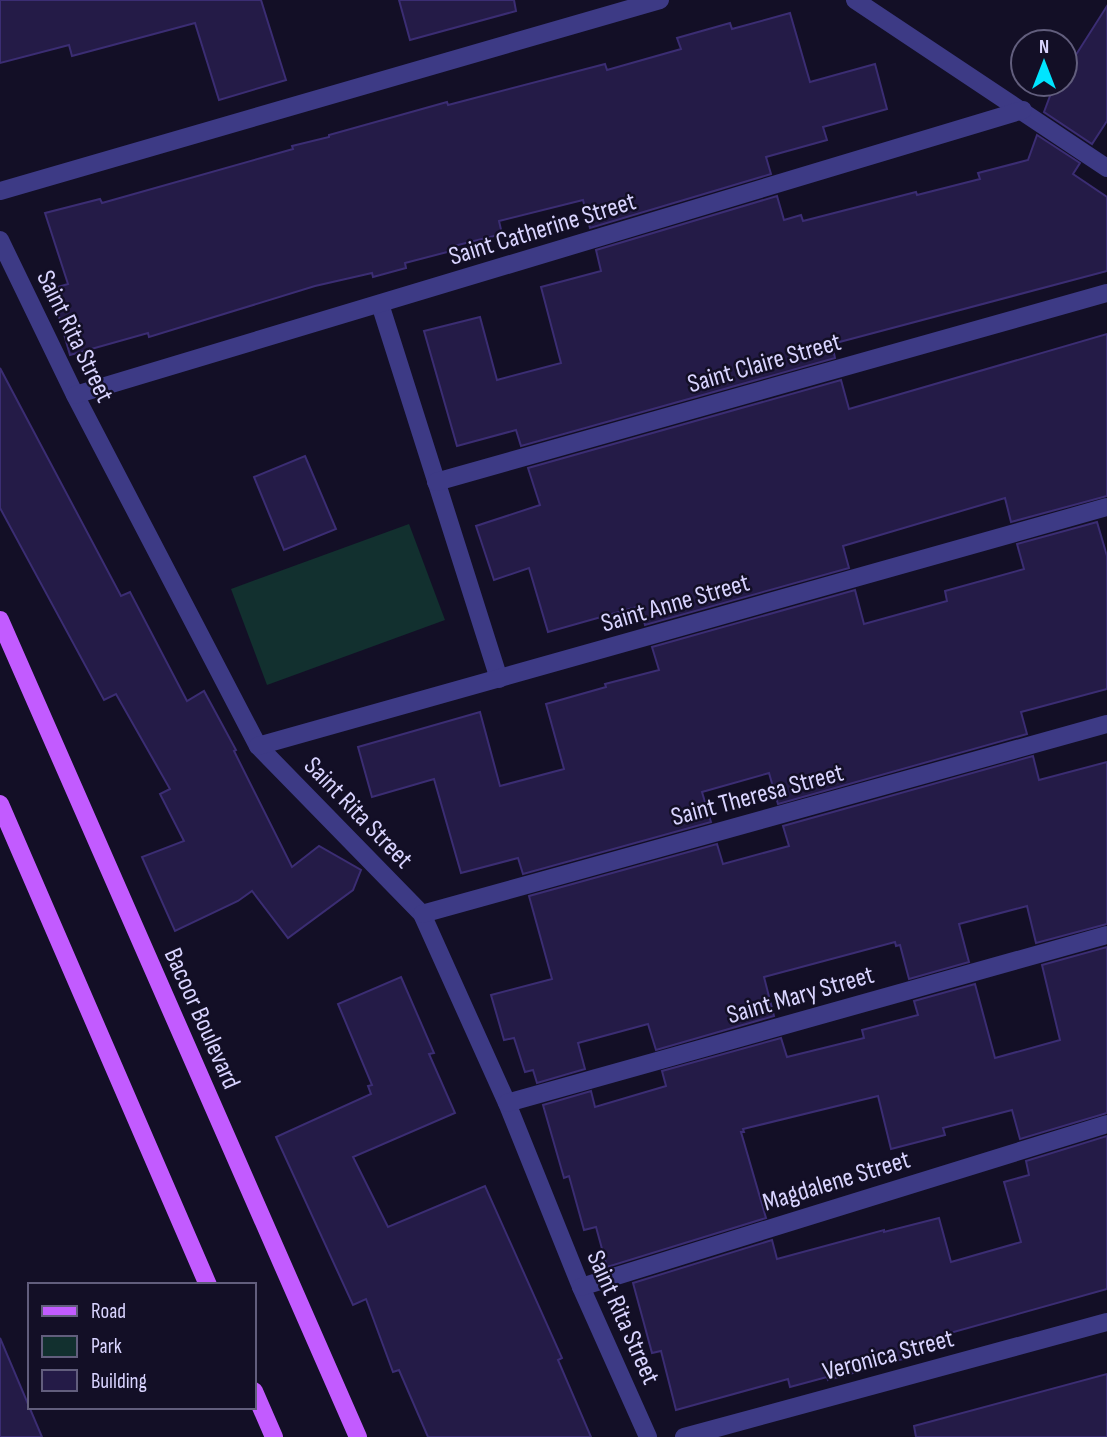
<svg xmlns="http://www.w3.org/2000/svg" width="1107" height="1437" font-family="'Sofia Sans Condensed',sans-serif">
	<rect width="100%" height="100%" fill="#130f26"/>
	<path fill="#12302f" d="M409 524 445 620 267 685 231 589Z"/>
	<g fill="#241b47" stroke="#3b2d73" stroke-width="2">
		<path d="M0 0H261L286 80 219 100 195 23 72 56 69 45 0 63Z"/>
		<path d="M399 0H514L516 11 410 40Z"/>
		<path d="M1107 6V121L1092 144 1044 112 1050 96 1057 84H1065V72Z"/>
		<path d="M790 13 810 82 875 64 887 109 823 127 827 140 766 157 771 174 590 228 583 200 499 221 502 234 454 246 455 250 405 263 406 268 373 277 372 273 315 286 149 337 148 333 70 355 51 289 68 284 45 213 100 199 102 203 293 149 292 146 329 137V135L447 102 448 105 605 64 607 70 681 49 677 38 730 23 732 29Z"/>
		<path d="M1037 135 1080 163 1073 174 1107 197V271L832 344 835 358 521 446 516 430 457 446 424 331 480 317 497 380 561 363 541 287 601 271 596 250 777 196 784 220 801 215 803 221 916 192 917 195 980 179 978 173 1028 160Z"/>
		<path d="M1107 334V496L1011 522 1005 498 843 546 849 568 645 625 640 606 548 632 529 568 494 580 476 526 540 505 528 468 841 380 849 409Z"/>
		<path d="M0 368 121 596 130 592 187 701 204 691 236 750 234 751 292 867 319 846 361 870 353 890 288 938 252 891 238 901 175 931 142 857 184 841 160 794 170 789 116 694 104 700 0 508Z"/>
		<path d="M305 456 336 529 284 550 254 477Z"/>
		<path d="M1097 522 1107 556V689L1021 712 1027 734 778 804 769 773 702 792 711 822 523 874 518 858 461 873 434 779 372 797 358 747 480 712 500 786 564 769 546 704 606 687 605 684 659 670 652 647 855 590 864 624 947 601 945 591 1024 569 1017 544Z"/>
		<path d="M1033 756 1039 780 1107 762V924L1036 943 1027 906 959 924 969 962 909 979 900 945 896 946 895 942 764 977 774 1016 656 1050 648 1024 578 1043 585 1069 537 1083 533 1070 525 1072 514 1038 504 1040 491 995 552 979 529 896 717 844 723 864 789 846 783 826Z"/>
		<path d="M1107 947V1113L1020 1139 1012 1110 943 1128 945 1135 891 1149 878 1096 743 1129 744 1132H741L766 1218 607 1267 596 1227 584 1230 569 1176 564 1178 543 1105 591 1091 595 1107 666 1086 662 1071 781 1038 787 1057 864 1038 862 1030 918 1015 914 1001 975 984 995 1058 1060 1040 1042 965Z"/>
		<path d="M401 977 434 1053 429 1054 455 1113 353 1157 388 1227 485 1186 562 1358 558 1360 591 1437H428L399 1370 393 1372 366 1299 353 1305 276 1137 371 1094 368 1086 372 1085 338 1004Z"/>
		<path d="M1107 1136V1289L900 1347 903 1359 828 1380 827 1377 790 1387 788 1379 676 1410 661 1351 652 1353 633 1283 772 1240 777 1259 884 1230V1232L939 1218 951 1262 1021 1242 1004 1182 1029 1175 1026 1161Z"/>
		<path d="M0 1339V1338L42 1437H0Z"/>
		<path d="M1107 1374V1437H916L914 1426Z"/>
	</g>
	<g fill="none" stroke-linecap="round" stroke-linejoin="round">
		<g stroke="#3d3a85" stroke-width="18">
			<path d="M855 0 1107 168"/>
			<path d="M0 191 660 0"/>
			<path d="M0 240 75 395 258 746 422 914 507 1103 581 1287 648 1437"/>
			<path d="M380 304 499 679"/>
			<path d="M75 395 1023 110"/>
			<path d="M436 482 1107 293"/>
			<path d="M258 746 1107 507"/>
			<path d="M422 914 1107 724"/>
			<path d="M507 1103 1107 935"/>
			<path d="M581 1287 1107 1124"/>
			<path d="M684 1437 1107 1322"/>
		</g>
		<g stroke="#c25bff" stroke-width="18">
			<path d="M0 620 358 1437"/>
			<path d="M0 804 208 1285"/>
			<path d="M254 1391 274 1437"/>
		</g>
	</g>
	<g text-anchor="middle" stroke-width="5" stroke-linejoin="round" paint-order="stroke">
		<g font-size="26" fill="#d9d4ff" stroke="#130f26">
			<text transform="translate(542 228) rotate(-17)" y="9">Saint Catherine Street</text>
			<text transform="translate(76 336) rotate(64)" y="9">Saint Rita Street</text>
			<text transform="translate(764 362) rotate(-16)" y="9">Saint Claire Street</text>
			<text transform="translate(675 602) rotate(-16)" y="9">Saint Anne Street</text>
			<text transform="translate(757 794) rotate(-15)" y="9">Saint Theresa Street</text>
			<text transform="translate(359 812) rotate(46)" y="9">Saint Rita Street</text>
			<text transform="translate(800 994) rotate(-16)" y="9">Saint Mary Street</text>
			<text transform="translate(203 1018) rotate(66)" y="9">Bacoor Boulevard</text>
			<text transform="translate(836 1180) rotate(-17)" y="9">Magdalene Street</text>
			<text transform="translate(624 1317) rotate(66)" y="9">Saint Rita Street</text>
			<text transform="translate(888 1354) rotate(-15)" y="9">Veronica Street</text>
		</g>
	</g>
	<rect x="28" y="1283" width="228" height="126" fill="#130f26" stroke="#625e7d" stroke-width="2"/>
	<rect x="42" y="1306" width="35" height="10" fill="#c25bff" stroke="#625e7d" stroke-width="2"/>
	<text x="91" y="1318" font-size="21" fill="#d9d4ff">Road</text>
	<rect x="42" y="1336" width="35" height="21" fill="#12302f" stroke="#625e7d" stroke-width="2"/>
	<text x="91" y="1353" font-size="21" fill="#d9d4ff">Park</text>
	<rect x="42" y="1370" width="35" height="21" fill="#241b47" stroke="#625e7d" stroke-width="2"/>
	<text x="91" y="1388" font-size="21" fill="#d9d4ff">Building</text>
	<g transform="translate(1044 63)"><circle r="33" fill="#130f26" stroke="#625e7d" stroke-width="2"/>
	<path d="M0-5L12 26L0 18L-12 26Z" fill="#00e5ff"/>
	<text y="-10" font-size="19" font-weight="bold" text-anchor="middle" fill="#d9d4ff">N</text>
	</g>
</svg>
